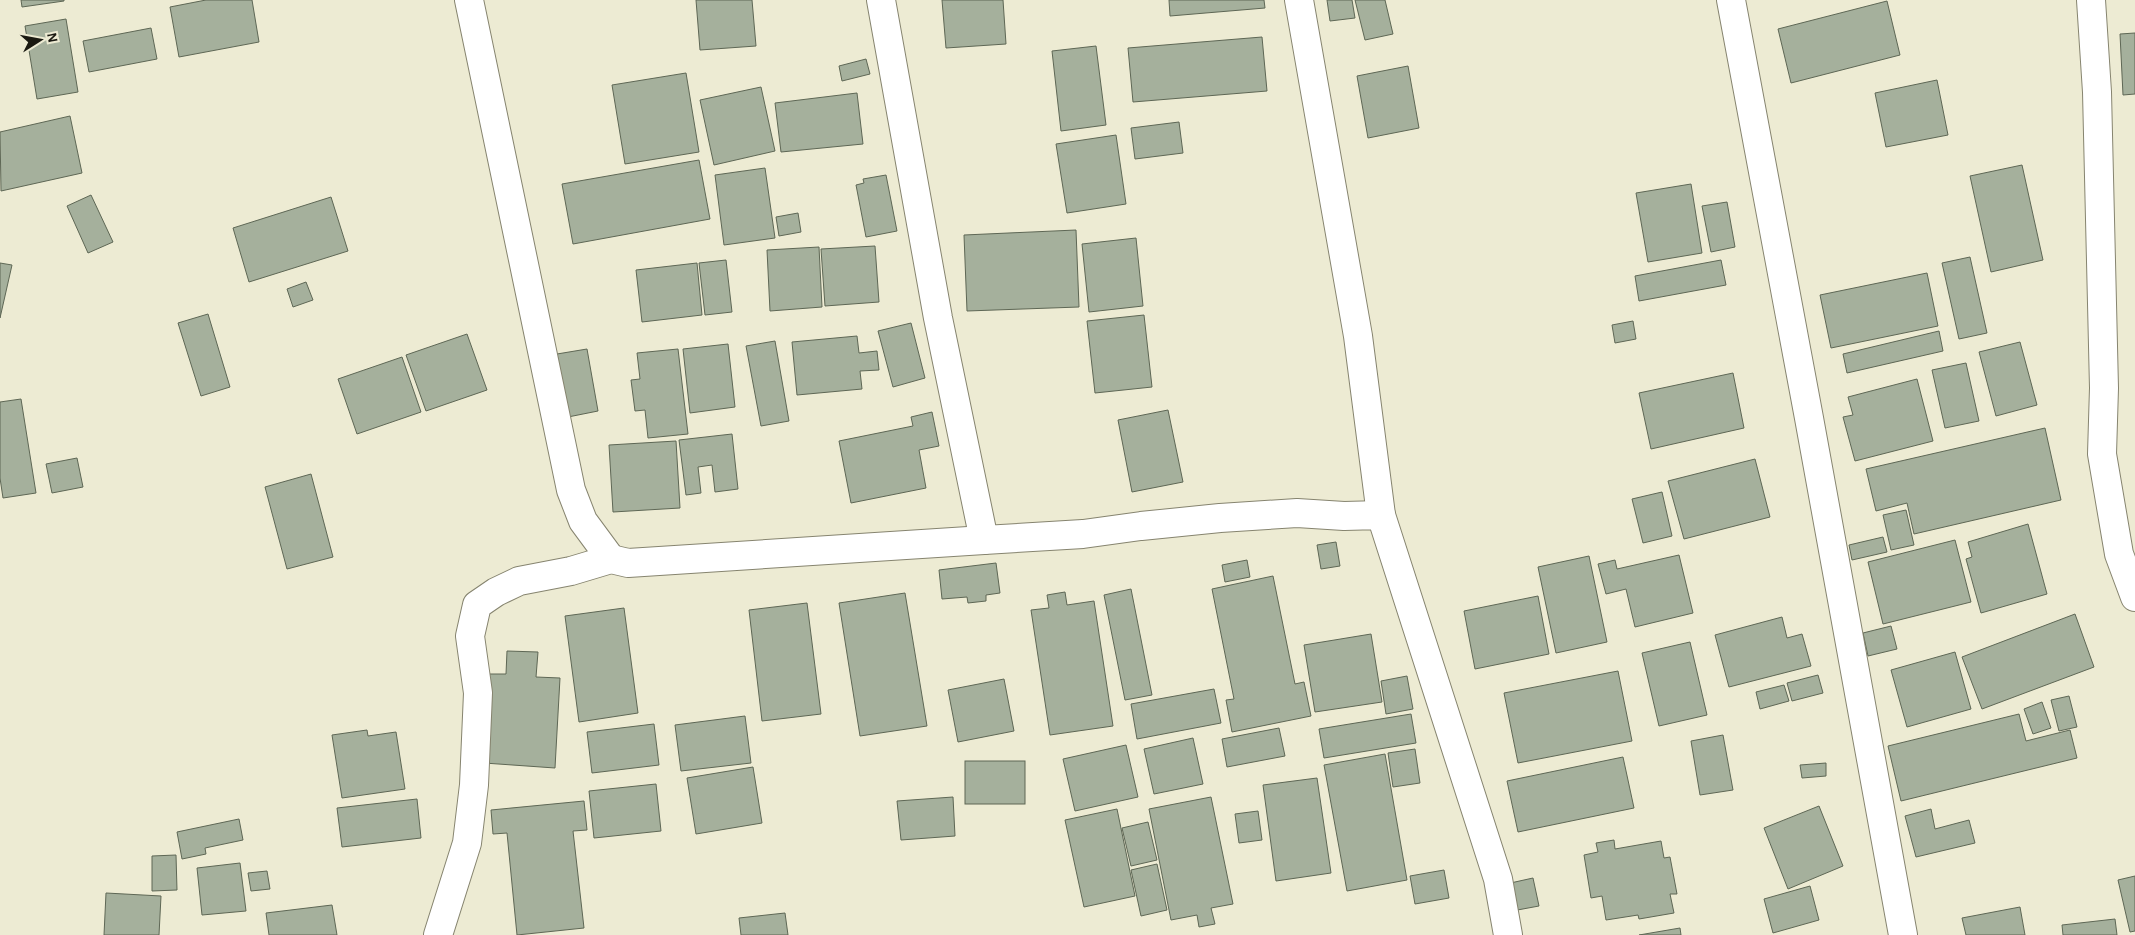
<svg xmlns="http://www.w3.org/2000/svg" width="2135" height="935" font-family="'Alegreya Sans',sans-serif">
	<rect width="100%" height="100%" fill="#edebd3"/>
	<g fill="#a5b09c" stroke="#5e6755">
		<path d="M21 0H64V1L22 7Z"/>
		<path d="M206 0H252L259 42 179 57 170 7Z"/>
		<path d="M696 0H752L756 46 700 50Z"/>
		<path d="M942 0H1003L1006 44 946 48Z"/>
		<path d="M1169 0H1264L1265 8 1170 16Z"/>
		<path d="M1327 0H1352L1355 18 1330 21Z"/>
		<path d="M1355 0H1385L1393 34 1365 40Z"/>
		<path d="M1887 1 1900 55 1791 83 1778 29Z"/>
		<path d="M66 19 78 92 37 99 25 26Z"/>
		<path d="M151 28 157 59 89 72 83 41Z"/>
		<path d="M2135 33V94L2123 95 2120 34Z"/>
		<path d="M1262 37 1267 91 1133 102 1128 48Z"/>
		<path d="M1096 46 1106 125 1061 131 1052 51Z"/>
		<path d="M866 59 870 74 842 81 839 66Z"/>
		<path d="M1408 66 1419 128 1368 138 1357 76Z"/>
		<path d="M686 73 699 152 625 164 612 85Z"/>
		<path d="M1937 80 1948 135 1886 147 1875 93Z"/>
		<path d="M761 87 775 151 714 165 700 100Z"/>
		<path d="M857 93 863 144 781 152 775 103Z"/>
		<path d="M70 116 82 173 1 191 0 132Z"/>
		<path d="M1179 122 1183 153 1135 159 1131 128Z"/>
		<path d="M1116 135 1126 204 1067 213 1056 144Z"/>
		<path d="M699 160 710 219 573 244 562 184Z"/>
		<path d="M2022 165 2043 260 1991 272 1970 176Z"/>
		<path d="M765 168 775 238 724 245 715 175Z"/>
		<path d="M886 175 897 231 866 237 856 185 864 183 863 179Z"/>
		<path d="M1691 184 1702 253 1648 262 1636 193Z"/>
		<path d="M91 195 113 242 88 253 67 206Z"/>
		<path d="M331 197 348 251 249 282 233 228Z"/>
		<path d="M1727 202 1735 247 1711 252 1702 206Z"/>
		<path d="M798 213 801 232 779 236 776 217Z"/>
		<path d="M1076 230 1079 307 967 311 964 235Z"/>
		<path d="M1136 238 1143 306 1089 312 1082 244Z"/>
		<path d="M875 246 879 302 825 306 821 249Z"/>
		<path d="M819 247 822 307 770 311 767 250Z"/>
		<path d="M1970 257 1987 333 1959 339 1942 263Z"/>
		<path d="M726 260 732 312 705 315 699 263Z"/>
		<path d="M1721 260 1726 285 1639 301 1635 276Z"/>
		<path d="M0 263 12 265 0 318Z"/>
		<path d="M697 263 702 315 642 322 636 270Z"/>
		<path d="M1927 273 1938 326 1831 348 1820 295Z"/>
		<path d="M306 282 313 300 293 307 287 289Z"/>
		<path d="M208 314 230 387 201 396 178 323Z"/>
		<path d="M1144 315 1152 387 1095 393 1087 321Z"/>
		<path d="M1633 321 1636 339 1615 343 1612 325Z"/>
		<path d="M911 323 925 378 893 387 878 331Z"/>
		<path d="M1939 331 1943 351 1847 373 1843 354Z"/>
		<path d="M467 334 487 390 426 411 406 355Z"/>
		<path d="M857 336 859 353 877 351 879 370 860 371 862 389 797 395 792 342Z"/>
		<path d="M775 341 789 421 761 426 746 346Z"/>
		<path d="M2020 342 2037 405 1996 416 1979 352Z"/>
		<path d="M728 344 735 407 690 413 683 349Z"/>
		<path d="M587 349 598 411 568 417 557 354Z"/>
		<path d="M678 349 688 434 648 438 645 410 635 411 631 380 640 379 637 353Z"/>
		<path d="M402 357 421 412 357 434 338 379Z"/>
		<path d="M1966 363 1979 421 1945 428 1932 370Z"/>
		<path d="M1733 373 1744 428 1651 449 1639 393Z"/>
		<path d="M1917 379 1933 441 1855 461 1843 417 1853 415 1848 397Z"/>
		<path d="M21 399 36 493 3 498 0 478V402Z"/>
		<path d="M1168 410 1183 482 1132 492 1118 420Z"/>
		<path d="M932 412 939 446 919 450 926 488 851 503 839 441 913 426 911 417Z"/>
		<path d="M2045 428 2061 500 1914 534 1907 503 1876 511 1866 469Z"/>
		<path d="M732 434 738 489 715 492 712 465 698 467 701 493 686 495 679 440Z"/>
		<path d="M676 441 680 508 613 512 609 445Z"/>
		<path d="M77 458 83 487 52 493 46 464Z"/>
		<path d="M1755 459 1770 517 1684 539 1668 481Z"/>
		<path d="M311 474 333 557 287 569 265 487Z"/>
		<path d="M1662 492 1672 536 1643 543 1632 499Z"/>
		<path d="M1906 510 1914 545 1891 550 1883 515Z"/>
		<path d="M2028 524 2047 594 1981 613 1966 559 1972 557 1968 542Z"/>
		<path d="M1883 537 1887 552 1852 560 1849 545Z"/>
		<path d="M1955 540 1971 602 1883 624 1868 562Z"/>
		<path d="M1336 542 1340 566 1321 569 1317 545Z"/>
		<path d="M1679 555 1693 613 1635 627 1626 589 1606 594 1598 564 1615 560 1617 569Z"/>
		<path d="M1589 556 1607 642 1556 653 1538 567Z"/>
		<path d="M1247 560 1250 577 1225 582 1222 565Z"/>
		<path d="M996 563 1000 593 986 595V601L968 603 967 597 942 599 939 570Z"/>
		<path d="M1273 576 1295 684 1304 682 1311 716 1232 732 1226 700 1234 699 1212 589Z"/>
		<path d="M1131 589 1152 695 1125 700 1104 595Z"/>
		<path d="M1065 592 1067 605 1094 601 1113 726 1050 735 1031 610 1049 608 1047 595Z"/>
		<path d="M905 593 927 726 860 736 839 603Z"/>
		<path d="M1538 596 1549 654 1475 669 1464 611Z"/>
		<path d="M807 603 821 714 762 721 749 610Z"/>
		<path d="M624 608 638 713 579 722 565 616Z"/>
		<path d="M2075 614 2094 667 1982 709 1962 657Z"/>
		<path d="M1782 617 1787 638 1802 634 1811 666 1729 687 1715 635Z"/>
		<path d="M1891 626 1897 649 1868 656 1863 633Z"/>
		<path d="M1371 634 1382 702 1315 712 1304 645Z"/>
		<path d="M1690 642 1707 715 1659 726 1642 653Z"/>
		<path d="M507 651 538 652 536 677 560 678 555 768 484 763 489 674H506Z"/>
		<path d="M1955 652 1971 709 1907 727 1891 670Z"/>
		<path d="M1618 671 1632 741 1518 763 1504 693Z"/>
		<path d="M1818 675 1823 693 1792 701 1787 683Z"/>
		<path d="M1407 676 1413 709 1386 714 1381 681Z"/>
		<path d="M1004 679 1014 731 958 742 948 690Z"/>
		<path d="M1784 685 1789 701 1760 709 1756 692Z"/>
		<path d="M1214 689 1221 723 1137 739 1131 704Z"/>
		<path d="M2069 696 2077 727 2059 731 2051 700Z"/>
		<path d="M2042 702 2051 728 2033 734 2024 709Z"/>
		<path d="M1411 714 1416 743 1324 758 1319 729Z"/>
		<path d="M2019 714 2026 741 2070 730 2077 758 1901 801 1888 746Z"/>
		<path d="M745 716 751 763 681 771 675 725Z"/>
		<path d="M654 724 659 765 592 773 587 732Z"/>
		<path d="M1279 728 1285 756 1227 767 1222 739Z"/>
		<path d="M367 730 368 736 396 732 405 789 342 798 332 735Z"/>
		<path d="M1723 735 1733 790 1700 795 1691 741Z"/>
		<path d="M1193 738 1203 784 1154 794 1144 749Z"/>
		<path d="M1126 745 1138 797 1075 811 1063 759Z"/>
		<path d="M1415 749 1420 783 1393 787 1388 753Z"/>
		<path d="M1385 754 1407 880 1347 891 1324 765Z"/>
		<path d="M1623 757 1634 808 1518 832 1507 781Z"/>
		<rect x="965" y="761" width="60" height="43"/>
		<path d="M1826 763V776L1802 778 1800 765Z"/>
		<path d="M753 767 762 823 696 834 687 778Z"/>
		<path d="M1317 778 1331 873 1276 881 1263 785Z"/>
		<path d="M656 784 661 831 594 838 589 791Z"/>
		<path d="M953 797 955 836 901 840 897 801Z"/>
		<path d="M1211 797 1233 904 1211 908 1215 924 1199 927 1197 915 1171 920 1149 809Z"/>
		<path d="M417 799 421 838 342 847 337 808Z"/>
		<path d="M584 801 587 830 573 831 584 928 517 935 507 833 493 834 491 810Z"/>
		<path d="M1819 806 1843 866 1788 889 1764 828Z"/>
		<path d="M1117 809 1135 896 1084 907 1065 820Z"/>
		<path d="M1931 809 1935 829 1969 820 1975 843 1916 857 1905 816Z"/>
		<path d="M1258 811 1262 840 1239 843 1235 814Z"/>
		<path d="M239 819 243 840 205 848 206 854 182 859 177 832Z"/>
		<path d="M1148 822 1157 860 1131 866 1122 828Z"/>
		<path d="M1614 840 1615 849 1661 841 1664 858 1670 857 1677 894H1670L1674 913 1639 919 1638 915 1606 920 1602 896 1591 898 1584 855 1598 852 1596 843Z"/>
		<path d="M176 855 177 890 152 891V856Z"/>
		<path d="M240 863 246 911 202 915 197 868Z"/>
		<path d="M1157 864 1167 910 1141 916 1131 870Z"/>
		<path d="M1444 870 1449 898 1415 904 1410 876Z"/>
		<path d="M267 871 270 889 251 891 248 873Z"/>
		<path d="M2135 876V931L2130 932 2118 880Z"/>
		<path d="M1533 878 1539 906 1512 911 1506 884Z"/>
		<path d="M1810 886 1819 920 1773 933 1764 899Z"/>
		<path d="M106 893 161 896 159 935H104Z"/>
		<path d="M332 905 337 935H269L266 913Z"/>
		<path d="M2020 907 2025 935H1966L1962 918Z"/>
		<path d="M785 913 788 935H741L739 918Z"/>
		<path d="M2115 919 2117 935H2063L2062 925Z"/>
		<path d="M1680 928 1681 935H1639Z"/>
	</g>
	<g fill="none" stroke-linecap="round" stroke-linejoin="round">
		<defs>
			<g id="street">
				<path d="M469 0 571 490 583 521 611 559"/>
				<path d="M881 0 938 318 984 540 1083 534 1141 526 1220 518 1297 513 1344 516 1381 515 1498 879 1508 935"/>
				<path d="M1299 0 1358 336 1381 515"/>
				<path d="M1731 0 1809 418 1903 935"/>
				<path d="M2091 0 2097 92 2104 388 2102 454 2119 554 2135 597"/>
				<path d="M438 935 467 843 474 785 478 693 470 636 477 605 496 592 519 581 571 571 611 559 628 563 984 540"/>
			</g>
		</defs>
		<use href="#street" stroke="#86846f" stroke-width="30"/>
		<use href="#street" stroke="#fff" stroke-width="28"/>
	</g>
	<g transform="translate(40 40) rotate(79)" stroke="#edebd3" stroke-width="4" paint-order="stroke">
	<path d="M0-4L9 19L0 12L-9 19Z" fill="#1a1911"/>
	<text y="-8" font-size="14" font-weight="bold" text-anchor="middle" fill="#1a1911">N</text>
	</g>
</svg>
